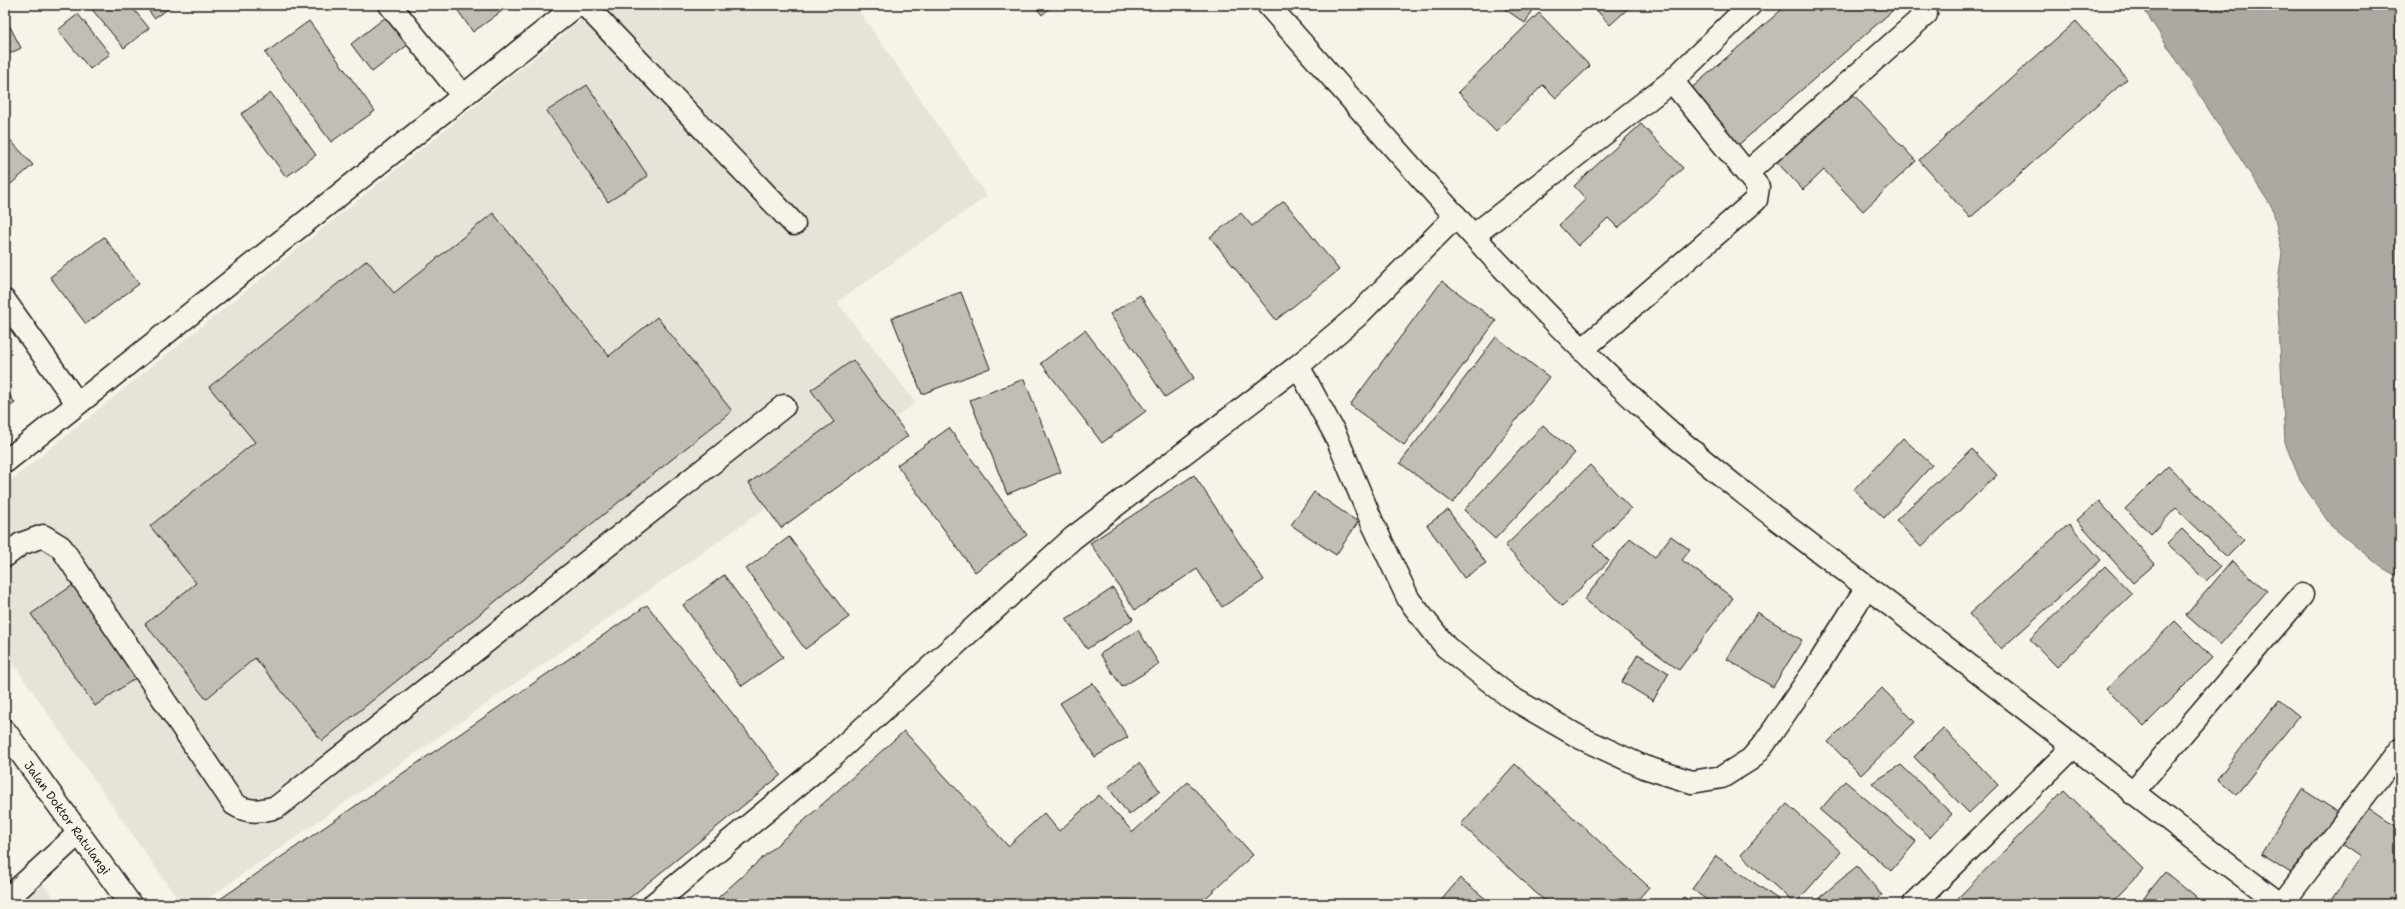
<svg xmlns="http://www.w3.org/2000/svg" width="2405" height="909" font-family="'Shantell Sans',sans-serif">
	<rect width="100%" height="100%" fill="#f7f3e8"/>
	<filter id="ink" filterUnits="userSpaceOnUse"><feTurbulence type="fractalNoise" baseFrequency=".025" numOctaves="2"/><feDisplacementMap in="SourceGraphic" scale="8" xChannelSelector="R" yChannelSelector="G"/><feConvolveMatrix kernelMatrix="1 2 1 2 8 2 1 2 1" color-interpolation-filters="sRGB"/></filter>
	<g filter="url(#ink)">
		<g fill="#e6e3d9">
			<path d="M600 5H855L987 196 837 302 916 403 200 904H181L5 652V485Z"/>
			<path d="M37 877 59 904H10Z"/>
		</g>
		<path fill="#aca9a2" stroke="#72716c" d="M2141 5H2400V578L2381 567 2331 526 2300 480 2285 443 2277 288 2282 253 2273 209Z"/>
		<g fill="#c0beb5" stroke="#1c1c1c">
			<path d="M92 5H130L149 28 124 48 90 7Z"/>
			<path d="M145 5H174L154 18Z"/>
			<path d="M454 5H498L502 11 473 32Z"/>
			<path d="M1034 5H1053L1042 15Z"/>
			<path d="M1499 5H1536L1525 23Z"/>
			<path d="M1592 5H1632L1610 25Z"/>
			<path d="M1787 5H1899L1736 147 1687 92Z"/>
			<path d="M391 13 413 41 372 72 351 44Z"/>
			<path d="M1539 13 1590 66 1556 98 1543 85 1496 131 1458 92Z"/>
			<path d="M78 14 110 54 90 69 58 30Z"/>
			<path d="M5 17 21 48 5 56Z"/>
			<path d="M309 21 375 111 331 142 265 53Z"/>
			<path d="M2076 21 2127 79 1970 218 1919 160Z"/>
			<path d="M587 85 648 176 608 202 547 111Z"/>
			<path d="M1849 90 1916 161 1863 211 1824 170 1803 190 1775 160Z"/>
			<path d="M271 93 316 155 286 177 241 114Z"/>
			<path d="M1641 124 1683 168 1618 228 1608 218 1578 246 1559 225 1586 199 1574 186Z"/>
			<path d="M5 134 33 165 5 189Z"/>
			<path d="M1284 201 1339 270 1276 320 1210 237 1241 213 1252 226Z"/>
			<path d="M493 213 609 356 657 317 732 411 322 741 255 658 206 699 145 624 196 583 150 526 255 442 209 387 367 260 394 293Z"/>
			<path d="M104 237 139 284 86 324 50 277Z"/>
			<path d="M1442 281 1496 321 1404 445 1350 405Z"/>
			<path d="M961 292 990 368 922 394 892 318Z"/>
			<path d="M1140 295 1194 378 1165 397 1110 314Z"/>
			<path d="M1085 330 1146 411 1102 443 1041 363Z"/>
			<path d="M1496 337 1549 377 1453 503 1400 463Z"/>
			<path d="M853 360 908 436 781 528 749 483 834 422 811 390Z"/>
			<path d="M1024 379 1061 472 1007 494 970 400Z"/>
			<path d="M5 388 15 403 5 410Z"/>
			<path d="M1543 425 1575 453 1495 539 1464 510Z"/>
			<path d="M949 428 1027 535 975 572 897 465Z"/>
			<path d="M1903 438 1932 465 1884 518 1854 490Z"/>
			<path d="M1972 449 1997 475 1921 547 1896 520Z"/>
			<path d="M1590 465 1631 509 1593 545 1609 561 1562 606 1505 546Z"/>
			<path d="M2168 466 2244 540 2227 557 2176 508 2151 534 2125 509Z"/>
			<path d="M1194 475 1264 580 1222 607 1197 569 1135 610 1090 543Z"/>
			<path d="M1314 492 1358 522 1336 555 1291 525Z"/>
			<path d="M2099 501 2155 564 2133 583 2077 520Z"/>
			<path d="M1448 510 1486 563 1464 578 1427 525Z"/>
			<path d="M2069 524 2101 560 2001 649 1969 614Z"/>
			<path d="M2182 529 2220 567 2206 581 2167 543Z"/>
			<path d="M1671 536 1690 550 1682 560 1733 598 1679 670 1584 600 1630 538 1655 557Z"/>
			<path d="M789 537 849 617 805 649 746 569Z"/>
			<path d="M2232 561 2267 591 2220 645 2186 615Z"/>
			<path d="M2105 566 2132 594 2057 667 2030 639Z"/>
			<path d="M724 575 783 657 742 686 683 605Z"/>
			<path d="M73 585 137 677 95 706 31 614Z"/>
			<path d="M1113 588 1133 619 1087 649 1066 619Z"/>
			<path d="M647 605 781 775 622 904H213Z"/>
			<path d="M1757 612 1802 640 1773 687 1727 659Z"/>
			<path d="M2175 621 2212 658 2144 726 2106 689Z"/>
			<path d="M1138 630 1159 664 1122 687 1100 654Z"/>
			<path d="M1638 654 1669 673 1653 701 1622 682Z"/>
			<path d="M1093 683 1128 737 1095 757 1060 703Z"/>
			<path d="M1882 688 1915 722 1861 775 1828 742Z"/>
			<path d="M2279 700 2299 716 2236 795 2217 779Z"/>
			<path d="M1943 728 1998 785 1969 813 1914 757Z"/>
			<path d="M904 731 1008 846 1044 813 1059 831 1099 795 1133 832 1188 782 1253 855 1199 904H711Z"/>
			<path d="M1139 763 1160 791 1129 815 1108 787Z"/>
			<path d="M1515 764 1649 887 1634 904H1548L1461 824Z"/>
			<path d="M1901 765 1952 814 1930 838 1872 783Z"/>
			<path d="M1845 781 1916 842 1891 871 1820 810Z"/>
			<path d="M2302 789 2338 812 2297 877 2261 854Z"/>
			<path d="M2064 790 2144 869 2110 904H1952Z"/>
			<path d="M1787 804 1841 852 1795 904 1741 855Z"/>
			<path d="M2365 805 2400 829V904L2330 902 2361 857 2339 842Z"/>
			<path d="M1716 856 1779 900 1776 904H1712L1692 889Z"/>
			<path d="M1857 866 1882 895 1871 904H1824L1819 898Z"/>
			<path d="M2165 872 2204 904H2139Z"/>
			<path d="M1460 878 1492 904H1438Z"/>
			<path d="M1684 897 1694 904H1679Z"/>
		</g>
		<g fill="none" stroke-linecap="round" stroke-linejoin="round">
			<defs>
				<g id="minor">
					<path d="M390 5 462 95"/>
					<path d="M585 5 794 224"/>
					<path d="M1268 5C1392 144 1512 288 1650 414 1729 486 1816 548 1901 613 2027 710 2152 808 2280 904"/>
					<path d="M1748 172 1926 14"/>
					<path d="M1456 216 1357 316 1298 366 1336 436 1372 522 1409 600 1446 647 1510 697 1581 738 1644 767 1692 782 1722 777 1751 759 1764 744 1814 671 1867 587"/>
					<path d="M1474 235 1672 81 1750 5"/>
					<path d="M5 301 77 403"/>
					<path d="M1582 350 1756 200 1758 187 1672 81"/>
					<path d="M5 462 577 5"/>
					<path d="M5 556 21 544 43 536 61 547 234 804C249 814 261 811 277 807L784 406"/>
					<path d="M2132 793 2302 595"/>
					<path d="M5 901 79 833"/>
					<path d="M654 904 828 760 1073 538 1298 366"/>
					<path d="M1914 904 2073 747"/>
					<path d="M2282 904 2400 749"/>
				</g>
				<path id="highway" d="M5 731 130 904"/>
			</defs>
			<use href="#minor" stroke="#1c1c1c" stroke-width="25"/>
			<use href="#highway" stroke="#1c1c1c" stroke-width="25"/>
			<use href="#minor" stroke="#f7f3e8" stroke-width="22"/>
			<use href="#highway" stroke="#f7f3e8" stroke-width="22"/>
		</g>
	</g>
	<g text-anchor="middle" stroke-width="3" stroke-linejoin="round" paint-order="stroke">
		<g font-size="12" fill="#1c1c1c" stroke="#f7f3e8">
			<text transform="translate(67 818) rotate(54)" y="4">Jalan Doktor Ratulangi</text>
		</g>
	</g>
	<rect width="2405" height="909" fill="none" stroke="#f7f3e8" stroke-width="20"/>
	<rect x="10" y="10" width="2385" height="889" fill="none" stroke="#1c1c1c" stroke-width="1.5" filter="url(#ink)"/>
</svg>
